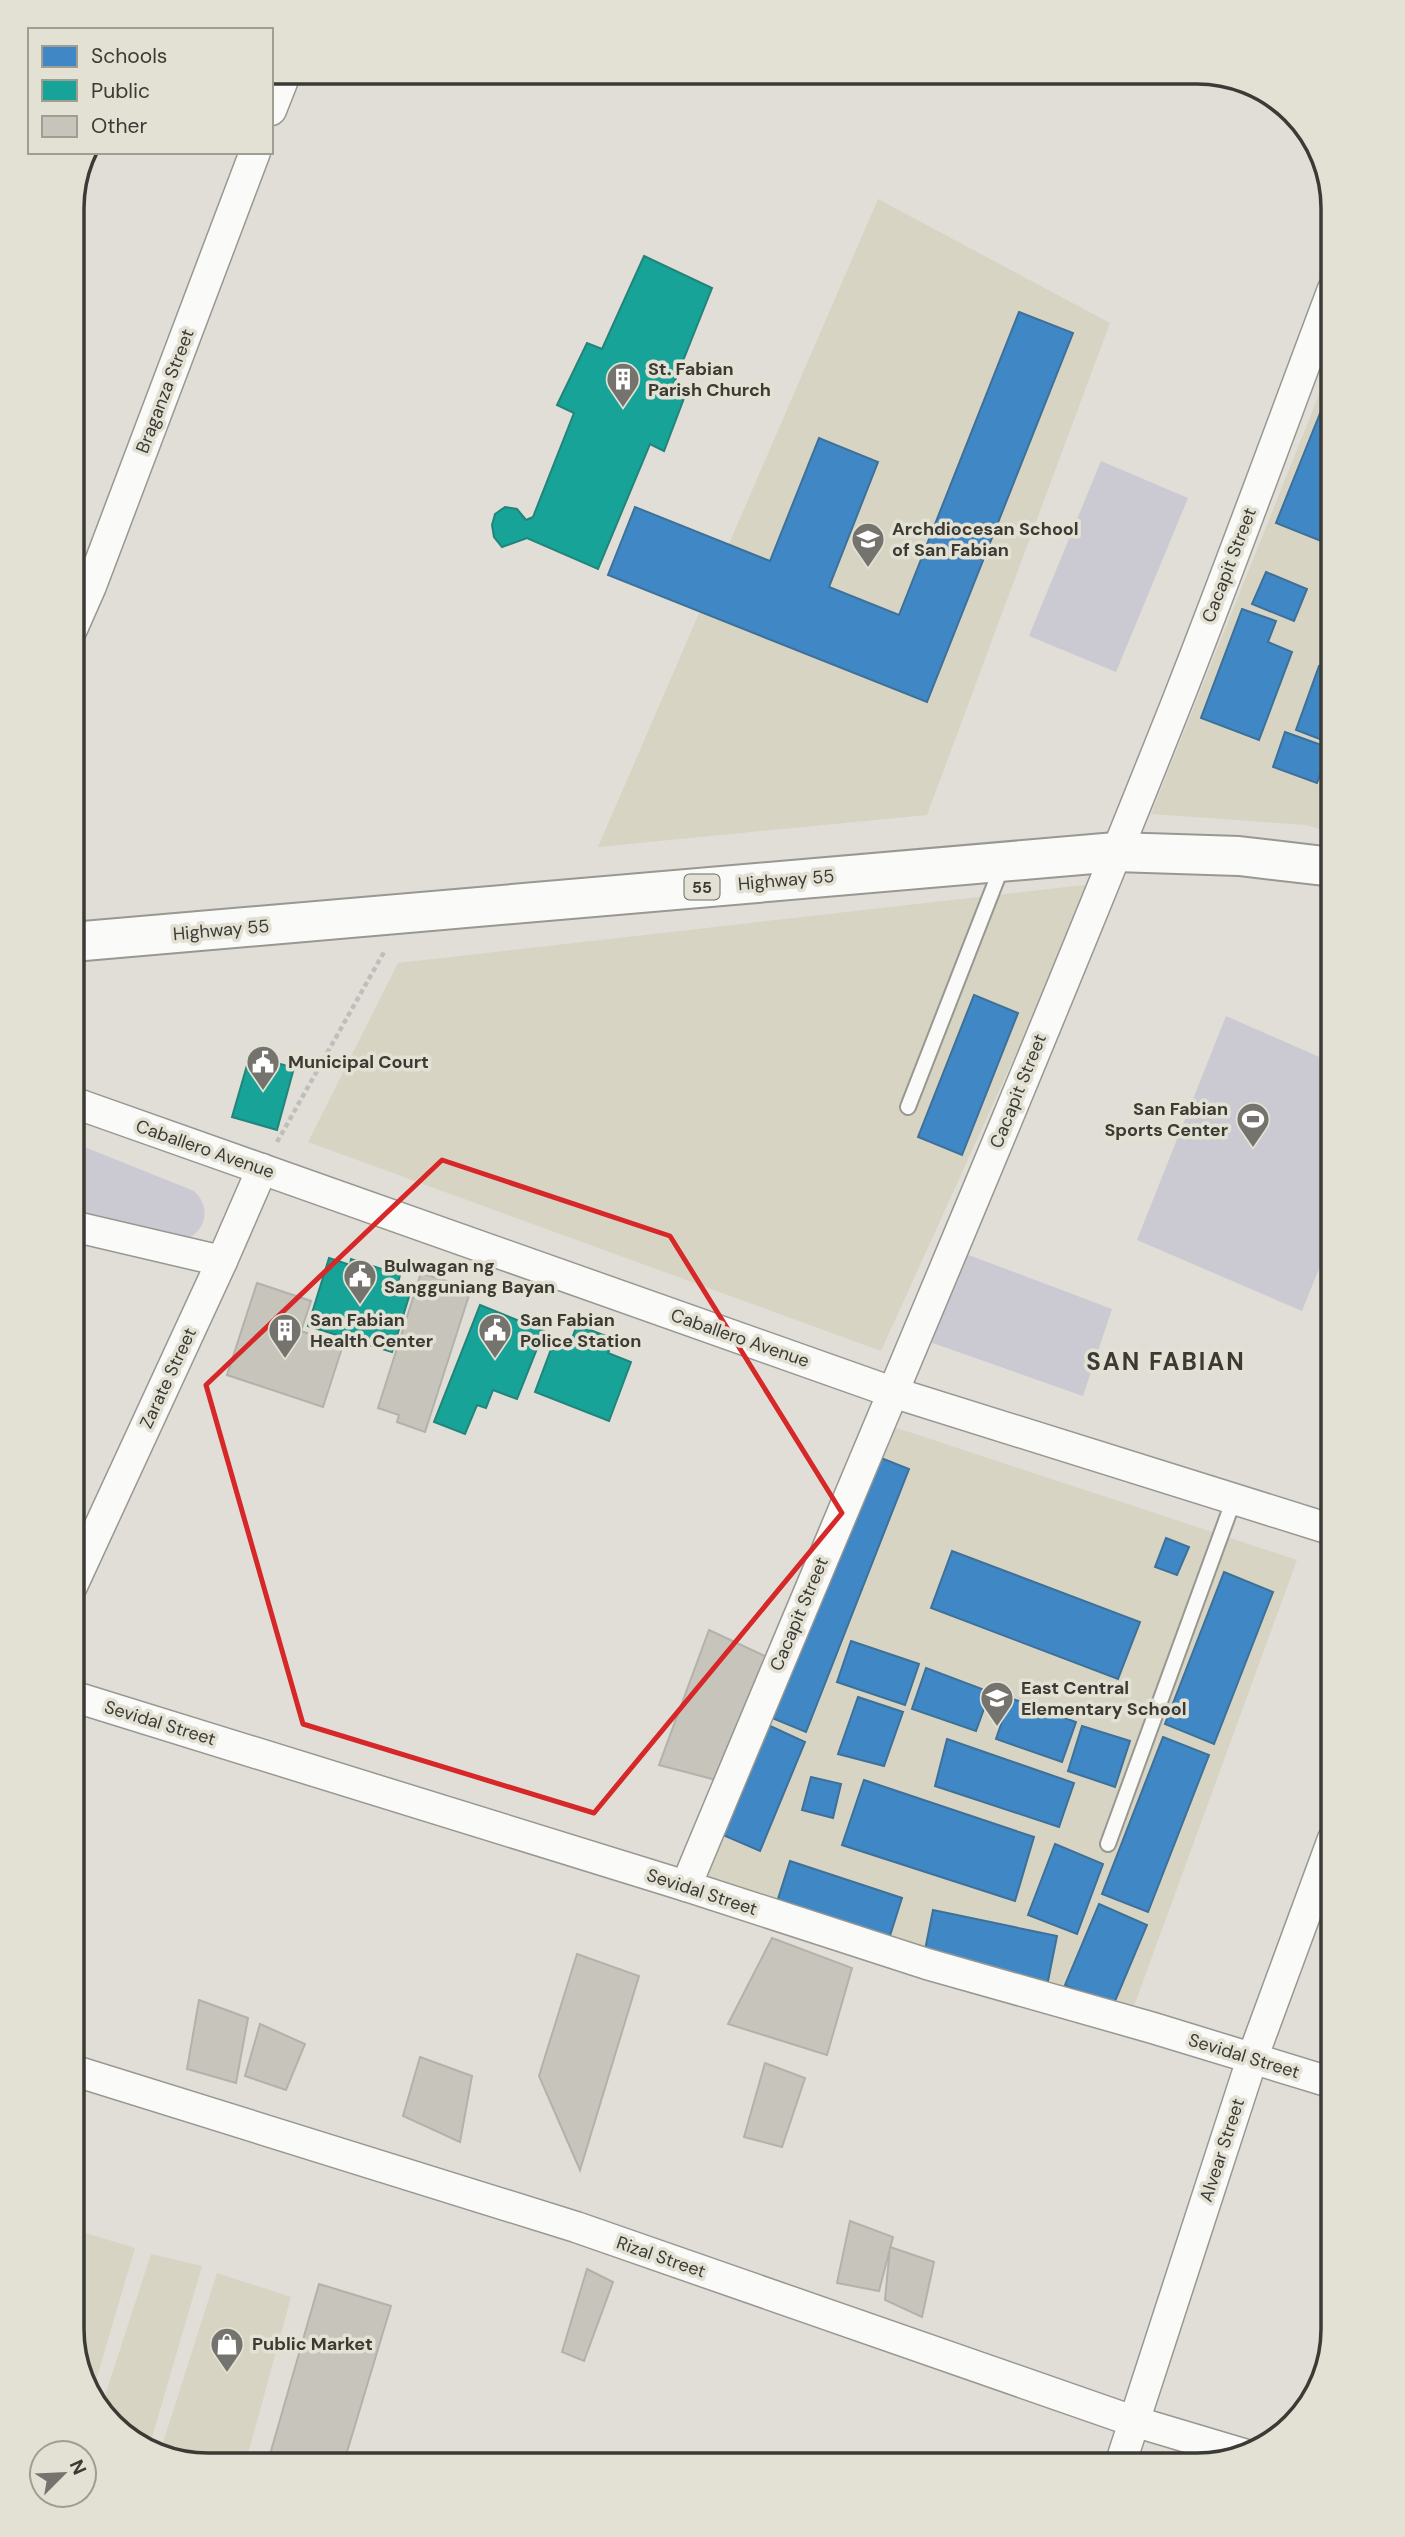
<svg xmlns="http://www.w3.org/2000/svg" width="1405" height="2537" font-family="'DM Sans',sans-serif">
	<rect width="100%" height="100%" fill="#e0ded6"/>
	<g fill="#d7d4c4">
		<path d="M878 199 1110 323 927 815 598 847Z"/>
		<path d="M1333 360V833L1306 825 1151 814Z"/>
		<path d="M1093 884 881 1351 308 1142 398 963Z"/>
		<path d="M882 1423 1297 1560 1126 2028 691 1897Z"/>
		<path d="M72 2229 135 2248 92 2394 82 2382 72 2329Z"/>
		<path d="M151 2254 202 2266 149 2448 132 2442 102 2405Z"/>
		<path d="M217 2273 291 2297 245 2465H199L160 2452Z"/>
	</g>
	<g fill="#cbcad2">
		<path d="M1101 461 1188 498 1116 672 1029 636Z"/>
		<path d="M1226 1016 1333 1063V1234L1302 1311 1137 1240Z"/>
		<path d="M72 1142 194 1191C211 1207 207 1230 185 1240L72 1215Z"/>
		<path d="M958 1251 1112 1309 1083 1396 924 1340Z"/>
	</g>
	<g fill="#3f88c5" stroke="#3e719a" stroke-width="2">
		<path d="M1019 312 1073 333 927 702 608 575 635 507 770 561 819 438 878 462 829 587 899 615Z"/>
		<path d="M1333 381V524L1326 543 1276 523Z"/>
		<path d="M1266 572 1307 589 1294 621 1252 604Z"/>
		<path d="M1242 609 1276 621 1268 642 1292 652 1259 740 1201 718Z"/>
		<path d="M1319 666 1333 671V744L1296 730Z"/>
		<path d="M1285 732 1330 748 1317 783 1273 767Z"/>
		<path d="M974 995 1018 1013 962 1155 918 1137Z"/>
		<path d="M876 1456 909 1469 806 1732 772 1718Z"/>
		<path d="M1166 1538 1189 1547 1177 1575 1155 1567Z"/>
		<path d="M952 1551 1140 1622 1118 1679 931 1608Z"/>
		<path d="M1224 1572 1273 1592 1214 1744 1165 1724Z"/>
		<path d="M851 1641 919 1664 905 1705 837 1682Z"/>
		<path d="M926 1668 990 1692 976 1731 912 1709Z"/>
		<path d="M858 1697 903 1712 884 1766 838 1754Z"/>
		<path d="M1010 1698 1076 1722 1062 1762 996 1739Z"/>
		<path d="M768 1725 805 1742 760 1851 723 1835Z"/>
		<path d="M1082 1726 1130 1741 1115 1787 1068 1771Z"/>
		<path d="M1163 1737 1209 1755 1148 1912 1102 1894Z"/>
		<path d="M947 1739 1074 1783 1059 1827 935 1786Z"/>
		<path d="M811 1777 841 1784 833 1818 802 1810Z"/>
		<path d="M864 1780 1034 1837 1015 1901 842 1845Z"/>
		<path d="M1055 1844 1103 1864 1077 1934 1028 1915Z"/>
		<path d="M790 1861 902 1898 888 1942 776 1905Z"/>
		<path d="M1099 1904 1147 1925 1113 2006 1065 1985Z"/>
		<path d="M933 1910 1057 1936 1047 1986 923 1960Z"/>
	</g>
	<g fill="#17a398" stroke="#22847a" stroke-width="2">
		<path d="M644 256 712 288 673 386 686 393 664 451 650 444 598 569 527 538 502 547 494 537 492 525 495 514 505 507 517 509 526 520 533 517 574 413 557 405 587 343 602 349Z"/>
		<path d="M250 1055 294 1068 277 1130 232 1117Z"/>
		<path d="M329 1258 350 1265 351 1259 400 1275 398 1283 412 1287 392 1352 308 1326Z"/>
		<path d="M480 1305 544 1331 517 1399 493 1390 486 1408 477 1405 465 1434 434 1422Z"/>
		<path d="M577 1325 614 1339 608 1353 631 1362 609 1421 535 1392 556 1336 571 1341Z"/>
	</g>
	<g fill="#c7c5bb" stroke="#b2b1ac" stroke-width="2">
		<path d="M421 1273 471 1289 425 1432 397 1422 399 1415 378 1408Z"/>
		<path d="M257 1283 311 1301 301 1331 343 1345 323 1407 227 1375Z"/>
		<path d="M709 1630 767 1657 716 1780 659 1765Z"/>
		<path d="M772 1938 852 1968 827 2055 728 2024Z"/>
		<path d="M577 1954 639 1976 580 2170 539 2076Z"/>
		<path d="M199 2000 248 2018 236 2083 187 2069Z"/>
		<path d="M260 2024 305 2044 286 2090 245 2076Z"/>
		<path d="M420 2057 472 2076 460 2142 403 2116Z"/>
		<path d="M765 2063 805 2078 782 2147 744 2137Z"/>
		<path d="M850 2221 893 2237 879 2291 837 2283Z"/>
		<path d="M890 2247 934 2262 922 2317 885 2300Z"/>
		<path d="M587 2269 613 2282 584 2361 562 2352Z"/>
		<path d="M319 2284 391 2306 343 2465H267Z"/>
	</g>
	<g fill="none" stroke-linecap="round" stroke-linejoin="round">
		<defs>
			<g id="lane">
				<path d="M908 1107 1002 866"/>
				<path d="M1108 1844 1234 1499"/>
			</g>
			<g id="street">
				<path d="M271 110 286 72"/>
				<path d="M72 629 91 586 255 152"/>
				<path d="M72 1102 892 1392 1333 1530"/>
				<path d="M72 1226 222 1261"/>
				<path d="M72 1586 222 1261 262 1169"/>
				<path d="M72 1696 686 1886 927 1964 1153 2028 1333 2083"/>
				<path d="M686 1886C850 1492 1019 1099 1177 702 1231 565 1281 427 1333 289"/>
				<path d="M72 2070 576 2227 1133 2421 1247 2455"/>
				<path d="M1120 2465 1252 2059 1333 1839"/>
			</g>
			<path id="highway" d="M72 942 1116 852 1239 856 1333 867"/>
		</defs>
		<use href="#lane" stroke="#989791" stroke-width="18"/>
		<use href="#street" stroke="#989791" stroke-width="33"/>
		<use href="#highway" stroke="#989791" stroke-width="42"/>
		<path stroke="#bfbebc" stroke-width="4.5" stroke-dasharray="5 3.5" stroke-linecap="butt" d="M277 1142 384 952"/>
		<use href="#lane" stroke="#fafaf9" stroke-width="14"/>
		<use href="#street" stroke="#fafaf9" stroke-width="30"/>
		<use href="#highway" stroke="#fafaf9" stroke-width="38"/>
	</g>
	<path fill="none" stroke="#d62828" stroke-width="5" stroke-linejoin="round" d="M442 1160 670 1236 842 1513 594 1813 303 1724 206 1385Z"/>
	<defs>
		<symbol id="building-pin" viewBox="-11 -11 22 30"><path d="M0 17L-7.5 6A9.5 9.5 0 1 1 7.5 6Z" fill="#75736d" stroke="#e3e1d3"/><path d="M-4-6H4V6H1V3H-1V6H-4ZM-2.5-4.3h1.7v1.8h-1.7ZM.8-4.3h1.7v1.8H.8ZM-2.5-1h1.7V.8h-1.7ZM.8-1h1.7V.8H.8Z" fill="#fff"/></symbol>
		<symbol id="school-pin" viewBox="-11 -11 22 30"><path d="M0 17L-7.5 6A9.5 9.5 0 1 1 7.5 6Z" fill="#75736d" stroke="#e3e1d3"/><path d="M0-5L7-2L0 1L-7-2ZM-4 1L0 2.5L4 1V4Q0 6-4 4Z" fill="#fff"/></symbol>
		<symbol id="civic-pin" viewBox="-11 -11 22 30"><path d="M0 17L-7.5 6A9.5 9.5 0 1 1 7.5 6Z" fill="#75736d" stroke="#e3e1d3"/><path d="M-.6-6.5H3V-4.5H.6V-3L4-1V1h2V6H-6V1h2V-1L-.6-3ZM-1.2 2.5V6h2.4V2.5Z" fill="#fff"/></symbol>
		<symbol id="stadium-pin" viewBox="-11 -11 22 30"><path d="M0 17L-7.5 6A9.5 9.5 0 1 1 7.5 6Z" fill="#75736d" stroke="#e3e1d3"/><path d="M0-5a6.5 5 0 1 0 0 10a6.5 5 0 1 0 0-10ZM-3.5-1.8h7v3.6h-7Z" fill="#fff"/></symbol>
		<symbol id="shop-pin" viewBox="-11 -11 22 30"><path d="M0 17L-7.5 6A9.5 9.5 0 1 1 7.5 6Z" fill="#75736d" stroke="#e3e1d3"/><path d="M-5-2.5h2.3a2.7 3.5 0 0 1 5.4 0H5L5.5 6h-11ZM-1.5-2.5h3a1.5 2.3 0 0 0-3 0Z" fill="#fff"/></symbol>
	</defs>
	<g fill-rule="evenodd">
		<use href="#building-pin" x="604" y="360" width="38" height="52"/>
		<use href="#school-pin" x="849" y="520" width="38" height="52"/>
		<use href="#civic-pin" x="244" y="1043" width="38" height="52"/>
		<use href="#stadium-pin" x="1234" y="1100" width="38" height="52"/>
		<use href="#civic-pin" x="341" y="1257" width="38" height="52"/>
		<use href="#building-pin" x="266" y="1311" width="38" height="52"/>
		<use href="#civic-pin" x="476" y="1311" width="38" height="52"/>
		<use href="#school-pin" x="978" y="1679" width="38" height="52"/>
		<use href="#shop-pin" x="208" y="2325" width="38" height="52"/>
	</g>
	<g text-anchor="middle" stroke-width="7" stroke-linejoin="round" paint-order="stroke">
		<rect fill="#e3e1d3" stroke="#6d6c64" stroke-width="2" x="684.5" y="874.5" width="35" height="25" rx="5"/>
		<g font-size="16" font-weight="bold" fill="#3b3a34">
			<text x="702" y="893">55</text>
		</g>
		<g font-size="18" font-weight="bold" fill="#3b3a34" stroke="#e3e1d3" text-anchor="start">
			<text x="648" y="375">St. Fabian<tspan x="648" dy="21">Parish Church</tspan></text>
			<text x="892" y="535">Archdiocesan School<tspan x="892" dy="21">of San Fabian</tspan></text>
			<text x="288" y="1068">Municipal Court</text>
			<text x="1228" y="1115" text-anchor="end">San Fabian<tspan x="1228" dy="21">Sports Center</tspan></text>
			<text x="384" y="1272">Bulwagan ng<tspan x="384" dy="21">Sangguniang Bayan</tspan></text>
			<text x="310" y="1326">San Fabian<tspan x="310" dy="21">Health Center</tspan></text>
			<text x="520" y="1326">San Fabian<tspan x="520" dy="21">Police Station</tspan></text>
			<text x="1021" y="1694">East Central<tspan x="1021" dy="21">Elementary School</tspan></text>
			<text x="252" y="2350">Public Market</text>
		</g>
		<g font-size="18" fill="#3b3a34" stroke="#e3e1d3">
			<text transform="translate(165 391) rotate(-69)" y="6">Braganza Street</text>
			<text transform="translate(1229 565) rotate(-69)" y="6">Cacapit Street</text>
			<text transform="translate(786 880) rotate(-5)" y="6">Highway 55</text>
			<text transform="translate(221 930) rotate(-5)" y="6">Highway 55</text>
			<text transform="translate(1018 1091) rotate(-68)" y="6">Cacapit Street</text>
			<text transform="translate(205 1149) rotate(19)" y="6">Caballero Avenue</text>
			<text transform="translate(740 1338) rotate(19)" y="6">Caballero Avenue</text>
			<text transform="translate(168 1378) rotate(-65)" y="6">Zarate Street</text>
			<text transform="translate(799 1614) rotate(-67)" y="6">Cacapit Street</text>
			<text transform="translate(160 1723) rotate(17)" y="6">Sevidal Street</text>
			<text transform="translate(702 1892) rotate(18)" y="6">Sevidal Street</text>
			<text transform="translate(1244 2056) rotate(17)" y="6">Sevidal Street</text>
			<text transform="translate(1222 2150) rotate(-72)" y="6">Alvear Street</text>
			<text transform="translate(661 2257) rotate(19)" y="6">Rizal Street</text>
		</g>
		<g font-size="24" font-weight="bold" letter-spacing="2" fill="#3b3a34" stroke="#e3e1d3">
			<text x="1166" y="1370">SAN FABIAN</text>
		</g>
	</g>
	<path d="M0 0H1405V2537H0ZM208 84H1197A124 124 0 0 1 1321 208V2329A124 124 0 0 1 1197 2453H208A124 124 0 0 1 84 2329V208A124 124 0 0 1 208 84Z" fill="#e3e1d3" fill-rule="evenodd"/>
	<path fill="none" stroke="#3b3a34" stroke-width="3.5" d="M208 84H1197A124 124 0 0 1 1321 208V2329A124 124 0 0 1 1197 2453H208A124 124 0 0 1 84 2329V208A124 124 0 0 1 208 84Z"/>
	<rect x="28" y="28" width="245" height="126" fill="#e3e1d3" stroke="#a09e93" stroke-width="2"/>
	<rect x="42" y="46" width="35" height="21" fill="#3f88c5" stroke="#a09e93" stroke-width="2"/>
	<text x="91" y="63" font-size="21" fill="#3b3a34">Schools</text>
	<rect x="42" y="80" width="35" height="21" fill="#17a398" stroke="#a09e93" stroke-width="2"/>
	<text x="91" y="98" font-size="21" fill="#3b3a34">Public</text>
	<rect x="42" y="116" width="35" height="21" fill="#c7c5bb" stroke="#a09e93" stroke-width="2"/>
	<text x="91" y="133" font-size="21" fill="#3b3a34">Other</text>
	<g transform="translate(63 2474) rotate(66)"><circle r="33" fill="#e3e1d3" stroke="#a09e93" stroke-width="2"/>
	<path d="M0-5L12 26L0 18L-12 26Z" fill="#75736d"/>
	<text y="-10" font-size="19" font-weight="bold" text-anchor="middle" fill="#3b3a34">N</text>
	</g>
</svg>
